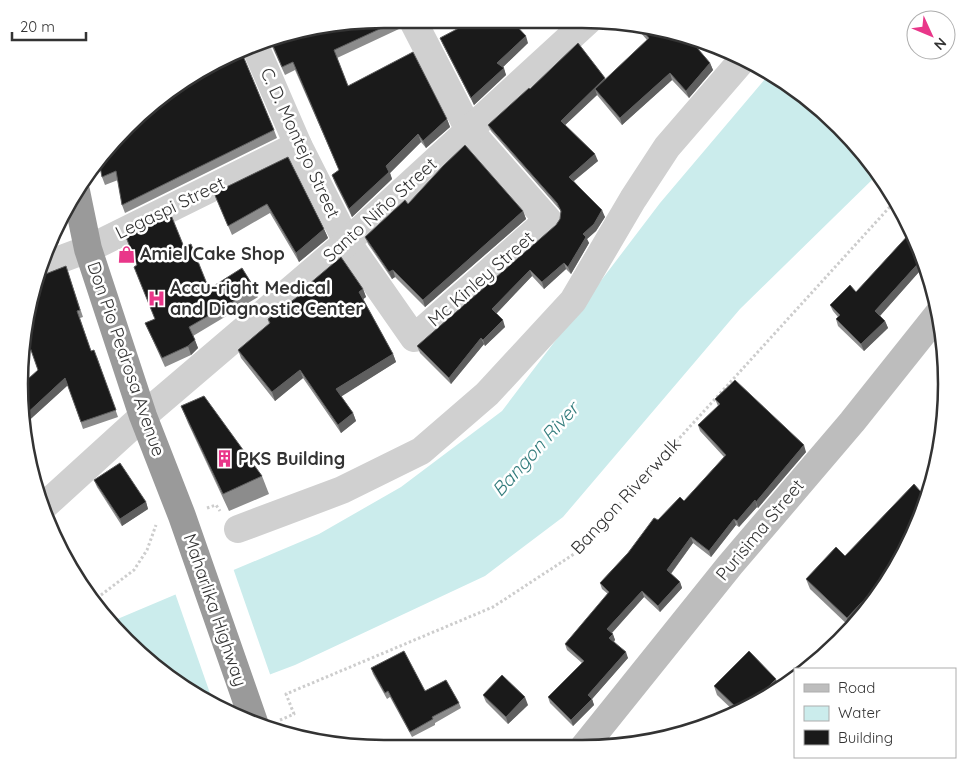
<svg xmlns="http://www.w3.org/2000/svg" width="966" height="768" font-family="Quicksand,sans-serif">
	<rect width="100%" height="100%" fill="#fff"/>
	<path fill="#cbecec" d="M771 72 823 109 877 175 740 309 563 517 485 576 295 665 205 699 162 674 110 625 108 623 319 534 401 487 502 411 660 203Z"/>
	<path fill="#fff" d="M233 568 271 677 212 699 175 593Z"/>
	<g fill="none" stroke-linecap="round" stroke-linejoin="round">
		<g stroke="#cdcdcd" stroke-width="3" stroke-dasharray="2.5 2.5" stroke-linecap="butt">
			<path d="M207 508 216 505 220 511"/>
			<path d="M93 601 134 570 147 550 156 525"/>
			<path d="M280 720 294 714 286 694 493 607 574 554 897 199"/>
		</g>
		<g stroke="#d0d0d0" stroke-width="28">
			<path d="M255 46 298 145 347 242 414 338 548 220 469 130 412 19"/>
			<path d="M40 267 88 249 298 145"/>
			<path d="M43 507 143 416 347 242 590 19"/>
			<path d="M238 529 342 490 421 451 487 394 573 301 633 199 667 147 744 58"/>
		</g>
		<path stroke="#bdbdbd" stroke-width="28" d="M583 748 730 565 852 422 939 313"/>
		<path stroke="#9a9a9a" stroke-width="28" d="M76 191 88 249 143 416 182 516 255 725"/>
	</g>
	<g fill="#8c8c8c">
		<path d="M384 19H397L399 29 337 58 348 86 447 119 450 127 426 148 421 142 390 173 392 179 352 217 335 183 332 175 339 170 295 70 285 75 269 40 290 31Z"/>
		<path d="M634 25 686 35 710 63 713 70 689 98 672 80 622 125 597 95 565 125 598 161 574 181 605 217 596 231 587 239 589 243 571 274 566 269 544 289 532 276 496 314 505 327 485 346 484 344 451 384 420 353 417 346 556 225 560 219 561 212 560 210 491 131 488 125 530 89 606 79 647 40Z"/>
		<path d="M440 38 528 43 503 67 506 75 474 105 443 45Z"/>
		<path d="M274 130 277 138 125 213 122 205 118 180 105 185 102 177 99 161Z"/>
		<path d="M288 157 324 229 328 238 299 262 270 213 232 235 214 193Z"/>
		<path d="M408 204 523 211 526 219 425 307 395 277 392 279 368 244 365 237Z"/>
		<path d="M58 226 61 237 57 239 59 243 49 247Z"/>
		<path d="M912 231 926 264 880 316 885 321 888 328 864 351 838 326 836 319 838 317 833 311 830 305 856 292Z"/>
		<path d="M184 247 209 289H255L258 297 193 336 198 348 191 355 165 367 149 332 145 323 155 319Z"/>
		<path d="M66 266 83 317 80 318 91 351 97 357 118 417 83 429 68 385 24 425 38 370 27 336 25 337 31 289 43 275Z"/>
		<path d="M363 289 366 297 363 299 393 354 396 362 341 396 353 413 356 421 341 433 303 378 275 401 241 358 238 350 269 324 268 319 303 292 302 290Z"/>
		<path d="M715 399 806 452 758 508 757 507 739 527 736 525 711 557 693 543 671 574 680 582 682 588 660 612 644 597 612 633 615 640 614 641 628 658 592 699 594 705 573 726 550 703 548 697 582 663 567 650 565 644 608 594 602 589 600 583 658 520 684 501 724 457 700 431 698 425 718 406Z"/>
		<path d="M181 406 262 476 269 494 229 511 188 423Z"/>
		<path d="M94 480 146 502 148 509 122 526 97 487Z"/>
		<path d="M909 546 873 605 851 628 810 589 806 579 845 556Z"/>
		<path d="M371 668 425 691 459 703 461 708 435 723V725L412 737 390 697 387 699 373 674Z"/>
		<path d="M714 686 779 687 771 696 764 700 736 713 717 695Z"/>
		<path d="M483 695 528 705 508 724 486 702Z"/>
	</g>
	<g fill="#5f5f5f">
		<path d="M526 36 528 43 500 70 497 63Z"/>
		<path d="M710 63 713 70 689 98 686 91Z"/>
		<path d="M504 68 506 75 474 105 471 98Z"/>
		<path d="M670 73 672 80 622 125 620 118Z"/>
		<path d="M605 78 608 85 595 89 597 95 563 127 561 121Z"/>
		<path d="M447 119 450 127 426 148 423 141Z"/>
		<path d="M418 134 421 142 390 173 392 179 352 217 349 209 386 166Z"/>
		<path d="M595 154 598 161 571 183 569 177Z"/>
		<path d="M602 210 605 217 596 231 587 239 589 243 571 274 568 267 583 234Z"/>
		<path d="M523 211 526 219 425 307 423 300Z"/>
		<path d="M324 229 328 238 299 262 296 253Z"/>
		<path d="M924 257 926 264 878 318 875 311Z"/>
		<path d="M564 263 566 269 544 289 542 282Z"/>
		<path d="M393 270 395 277 392 279 389 272Z"/>
		<path d="M530 270 532 276 494 316 492 309Z"/>
		<path d="M363 289 366 297 362 300 359 292Z"/>
		<path d="M503 320 505 327 485 346 483 340Z"/>
		<path d="M885 321 888 328 864 351 861 344Z"/>
		<path d="M481 338 484 344 451 384 449 378Z"/>
		<path d="M195 340 198 348 191 355 188 346Z"/>
		<path d="M393 354 396 362 339 398 336 389Z"/>
		<path d="M300 370 303 378 275 401 272 392Z"/>
		<path d="M65 378 68 385 24 425 23 417Z"/>
		<path d="M353 413 356 421 341 433 338 425Z"/>
		<path d="M804 445 806 452 758 508 756 502Z"/>
		<path d="M755 500 757 507 739 527 737 521Z"/>
		<path d="M146 502 148 509 122 526 120 519Z"/>
		<path d="M734 519 736 525 711 557 709 551Z"/>
		<path d="M919 520 913 537 910 529Z"/>
		<path d="M691 537 693 543 669 576 667 570Z"/>
		<path d="M899 563 873 605 851 628 847 618Z"/>
		<path d="M80 570 83 577 77 580 73 574Z"/>
		<path d="M680 582 682 588 660 612 658 606Z"/>
		<path d="M642 591 644 597 609 636 607 629Z"/>
		<path d="M613 634 615 640 612 644 609 638Z"/>
		<path d="M626 652 628 658 592 699 594 705 573 726 571 720 588 695Z"/>
		<path d="M776 679 779 687 771 696 764 700 749 707V706Z"/>
		<path d="M525 697 528 705 508 724 506 717Z"/>
	</g>
	<g fill="#1a1a1a" stroke="#5f5f5f">
		<path d="M384 19H396L397 21 334 50 348 86 413 52 447 119 423 141 418 134 386 166 389 172 349 209 332 175 339 170 293 62 282 67 270 39 290 31Z"/>
		<path d="M476 19H510L526 36 497 63 504 68 471 98 440 38Z"/>
		<path d="M639 26 686 35 710 63 686 91 670 73 620 118 595 89 649 38Z"/>
		<path d="M578 43 605 78 561 121 595 154 569 177 602 210 594 224 583 234 586 237 568 267 564 263 542 282 530 270 492 309 503 320 483 340 481 338 449 378 417 346 556 225 560 219 561 211 557 203 488 125 529 88 530 89Z"/>
		<path d="M241 51 274 130 122 205 116 171 102 177 99 161 113 143 126 139 123 129 126 126 202 68Z"/>
		<path d="M465 145 523 211 423 300 393 270 389 272 365 237 405 200 408 204 443 166Z"/>
		<path d="M288 157 324 229 296 253 267 204 228 226 214 193Z"/>
		<path d="M171 215 184 247 191 244 209 289 242 268 255 289 189 327 195 340 188 346 162 358 145 323 155 319 134 267 137 265 126 237Z"/>
		<path d="M912 231 924 257 875 311 885 321 861 344 836 319 840 315 830 305 850 285 856 292Z"/>
		<path d="M341 257 363 289 359 292 393 354 336 389 353 413 338 425 300 370 272 392 238 350 270 323 268 319 304 292 302 290Z"/>
		<path d="M66 266 80 310 77 311 91 351 94 350 116 410 81 422 65 378 23 417 19 387 38 370 25 333 31 289 37 275H43Z"/>
		<path d="M735 380 804 445 756 502 755 500 737 521 734 519 709 551 691 537 667 570 680 582 658 606 642 591 607 629 613 634 609 638 626 652 588 695 592 699 571 720 548 697 584 661 565 644 609 592 600 583 628 553 654 518 658 520 680 497 684 501 726 455 698 425 720 404 715 399Z"/>
		<path d="M204 396 262 476 223 494 181 406Z"/>
		<path d="M120 463 146 502 120 519 94 480Z"/>
		<path d="M914 484 927 499 919 520 910 529 914 533 909 546 899 563 847 618 806 579 836 547 845 556Z"/>
		<path d="M50 523 80 570 73 574 68 566Z"/>
		<path d="M404 651 425 691 446 680 459 703 432 717 433 719 410 732 388 691 385 693 371 668Z"/>
		<path d="M749 651 776 679 749 706 750 705 752 706 740 711 714 686Z"/>
		<path d="M502 675 525 697 506 717 483 695Z"/>
	</g>
	<defs>
		<symbol id="shop-bare" viewBox="-9 -9 18 18"><path d="M-5-2.5h2.3a2.7 3.5 0 0 1 5.4 0H5L5.5 6h-11ZM-1.5-2.5h3a1.5 2.3 0 0 0-3 0Z" fill="#e93689" stroke="#fff" stroke-width="2.5" paint-order="stroke"/></symbol>
		<symbol id="hospital-bare" viewBox="-9 -9 18 18"><path d="M-5-5h3v3.5h4V-5h3V5h-3V1.5h-4V5h-3Z" fill="#e93689" stroke="#fff" stroke-width="2.5" paint-order="stroke"/></symbol>
		<symbol id="building-bare" viewBox="-9 -9 18 18"><path d="M-4-6H4V6H1V3H-1V6H-4ZM-2.5-4.3h1.7v1.8h-1.7ZM.8-4.3h1.7v1.8H.8ZM-2.5-1h1.7V.8h-1.7ZM.8-1h1.7V.8H.8Z" fill="#e93689" stroke="#fff" stroke-width="2.5" paint-order="stroke"/></symbol>
	</defs>
	<g fill-rule="evenodd">
		<use href="#shop-bare" x="114" y="242" width="25" height="25"/>
		<use href="#hospital-bare" x="144" y="286" width="25" height="25"/>
		<use href="#building-bare" x="212" y="446" width="25" height="25"/>
	</g>
	<g text-anchor="middle" stroke-width="5" stroke-linejoin="round" paint-order="stroke">
		<g font-size="18" fill="#333" stroke="#fff">
			<text transform="translate(300 143) rotate(65)" y="6">C. D. Montejo Street</text>
			<text transform="translate(170 208) rotate(-26)" y="6">Legaspi Street</text>
			<text transform="translate(380 210) rotate(-42)" y="6">Santo Niño Street</text>
			<text transform="translate(481 279) rotate(-41)" y="6">Mc Kinley Street</text>
			<text transform="translate(126 359) rotate(71)" y="6">Don Pio Pedrosa Avenue</text>
			<text transform="translate(626 496) rotate(-47)" y="6">Bangon Riverwalk</text>
			<text transform="translate(760 530) rotate(-50)" y="6">Purisima Street</text>
			<text transform="translate(215 610) rotate(71)" y="6">Maharlika Highway</text>
		</g>
		<g font-size="18" font-weight="bold" fill="#333" stroke="#fff" text-anchor="start">
			<text x="140" y="260">Amiel Cake Shop</text>
			<text x="170" y="294">Accu-right Medical<tspan x="170" dy="21">and Diagnostic Center</tspan></text>
			<text x="238" y="465">PKS Building</text>
		</g>
		<g font-size="19" font-style="italic" fill="#347d7d" stroke="#fff">
			<text transform="translate(535 449) rotate(-48)" y="7">Bangon River</text>
		</g>
	</g>
	<path d="M0 0H966V768H0ZM384 28H582A356 356 0 0 1 938 384V384A356 356 0 0 1 582 740H384A356 356 0 0 1 28 384V384A356 356 0 0 1 384 28Z" fill="#fff" fill-rule="evenodd"/>
	<path fill="none" stroke="#333" stroke-width="2.5" d="M384 28H582A356 356 0 0 1 938 384V384A356 356 0 0 1 582 740H384A356 356 0 0 1 28 384V384A356 356 0 0 1 384 28Z"/>
	<rect x="794" y="668" width="162" height="90" fill="#ffffff" stroke="#adadad"/>
	<rect x="804" y="684" width="25" height="8" fill="#bdbdbd" stroke="#adadad"/>
	<text x="838" y="693" font-size="15" fill="#333333">Road</text>
	<rect x="804" y="706" width="25" height="15" fill="#cbecec" stroke="#adadad"/>
	<text x="838" y="718" font-size="15" fill="#333333">Water</text>
	<rect x="804" y="730" width="25" height="15" fill="#1a1a1a" stroke="#adadad"/>
	<text x="838" y="743" font-size="15" fill="#333333">Building</text>
	<g transform="translate(931 35) rotate(134)"><circle r="24" fill="#ffffff" stroke="#adadad"/>
	<path d="M0-4L9 19L0 12L-9 19Z" fill="#e93689"/>
	<text y="-8" font-size="14" font-weight="bold" text-anchor="middle" fill="#333333">N</text>
	</g>
	<path d="M12 32v8h74v-8" fill="none" stroke="#333333" stroke-width="2.5"/>
	<text x="20" y="32" font-size="15" fill="#333333" stroke="#ffffff" stroke-width="4" paint-order="stroke">20 m</text>
</svg>
